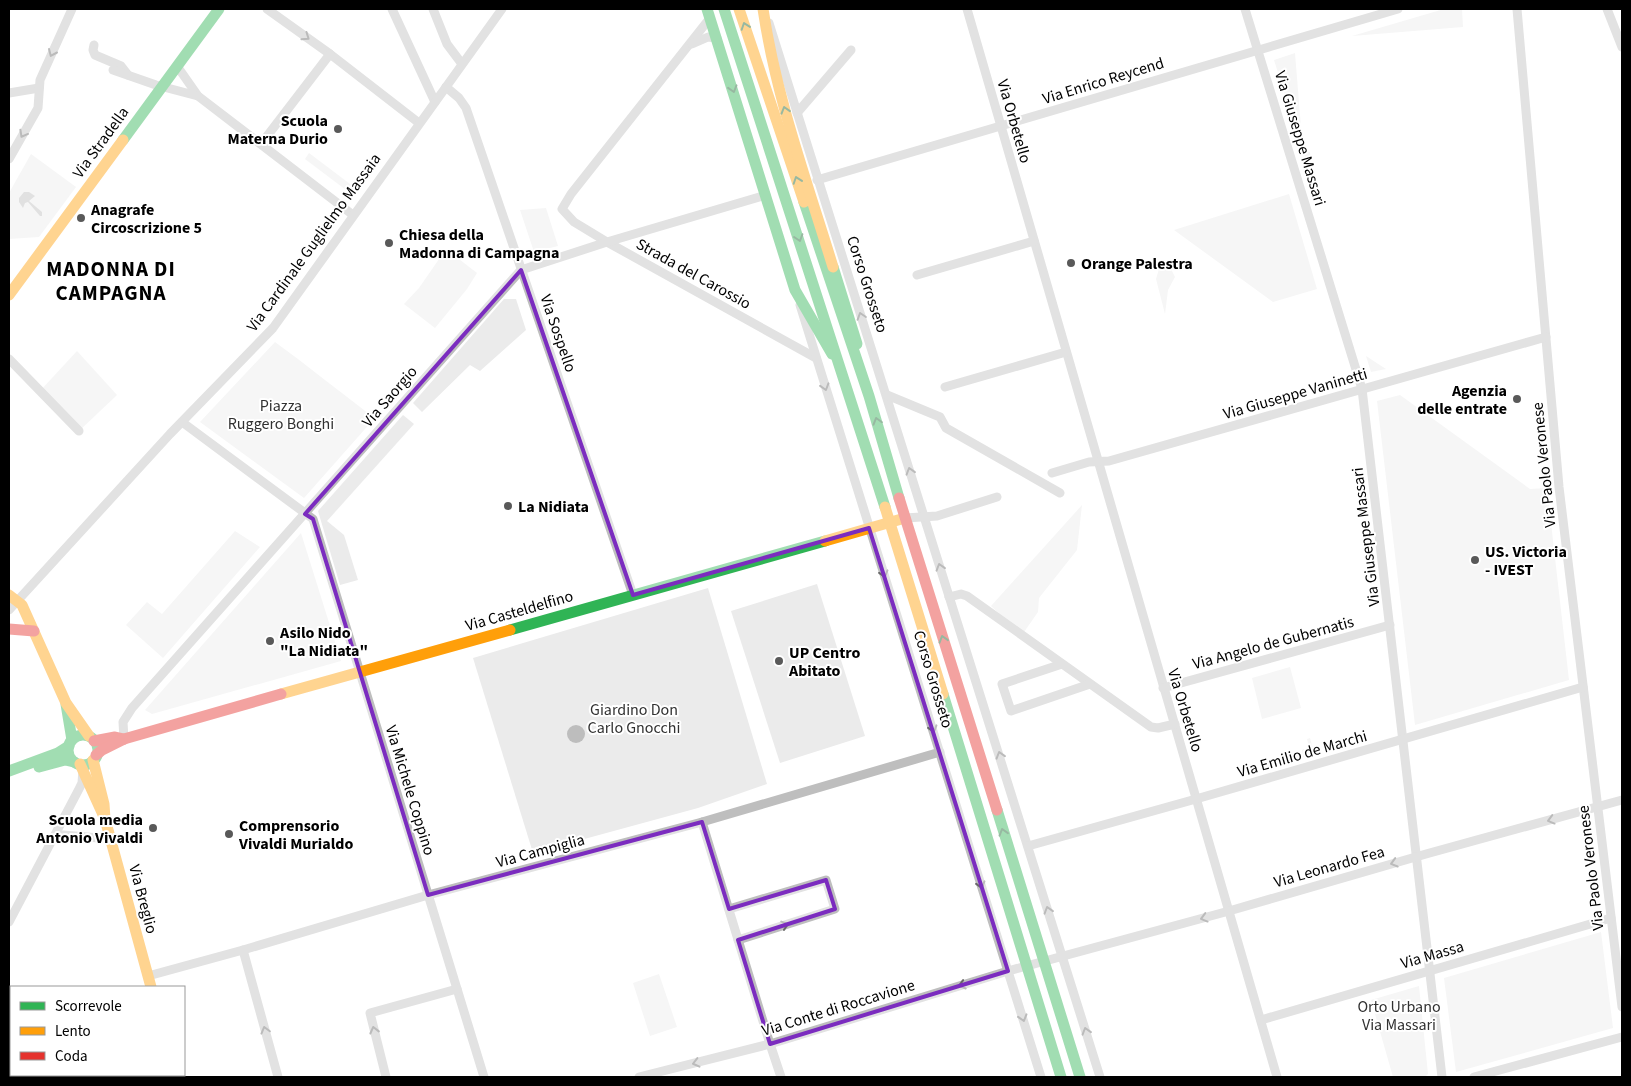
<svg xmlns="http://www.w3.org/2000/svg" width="1631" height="1086" font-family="'Source Sans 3',sans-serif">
	<rect width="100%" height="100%" fill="#fff"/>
	<g fill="#ebebeb">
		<path d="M1444 9H1462L1463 27 1352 36Z"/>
		<path d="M1295 53 1303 152H1310L1314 186 1274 60Z"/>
		<path d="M309 153 354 187 350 193 305 159Z"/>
		<path d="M31 154 76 187 39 237 9 239V193Z"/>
		<path d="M1289 194 1317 289 1273 302 1174 230Z"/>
		<path d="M546 208 558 246 534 252 520 210Z"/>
		<path d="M446 249 477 273 467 289 435 328 404 304 419 288Z"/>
		<path d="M1164 266 1171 269 1175 277 1168 290 1165 314 1156 279 1159 269Z"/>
		<path d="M504 299H516L526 330 480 371 470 365 422 412 413 403Z"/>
		<path d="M275 342C308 366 340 392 373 417L372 419 373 420 304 498 200 422Z"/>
		<path d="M77 351 117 395 79 431 40 391Z"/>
		<path d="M1366 356 1386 369 1371 372Z"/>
		<path d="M1400 395 1530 489 1547 488 1569 680 1415 725 1377 401Z"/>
		<path d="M403 415 414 424 327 521 344 535 358 580 340 585 318 511Z"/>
		<path d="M1082 505 1077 550 1039 598 1038 612 1022 635 991 606Z"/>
		<path d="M235 531 260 547 163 658 126 625 147 602 162 614Z"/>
		<path d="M301 533 341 661 152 714 145 710Z"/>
		<path d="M817 584 865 736 780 763 731 611Z"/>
		<path d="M708 588 767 784 698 808 533 853 473 658Z"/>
		<path d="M1290 667 1301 708 1262 719 1252 678Z"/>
		<path d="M1310 738 1313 749 1310 755 1300 758 1303 755 1302 750 1309 747 1307 739Z"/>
		<path d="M1601 932 1613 1028 1456 1072 1444 978Z"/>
		<path d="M659 974 677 1027 650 1036 633 983Z"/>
		<path d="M1419 986 1428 1074 1425 1077H1393L1371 1000Z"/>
	</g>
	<g fill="#bdbdbd">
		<path d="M24 192H29L35 196 29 201 42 212V216H40L28 202 25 203 23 208 19 202V198Z"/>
		<circle cx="576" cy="734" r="9"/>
	</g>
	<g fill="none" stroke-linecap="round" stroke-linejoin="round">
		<g stroke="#bebebe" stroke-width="9">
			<path d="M267 9 330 54 419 123"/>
			<path d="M392 9 435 102"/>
			<path d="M433 9 447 44 462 64"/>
			<path d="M967 9 1277 1077"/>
			<path d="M1245 9 1362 389 1442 1077"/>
			<path d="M1517 9 1559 487 1622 1007"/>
			<path d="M1607 9 1622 47"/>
			<path d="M710 18 571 194 562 209 574 222 607 242 816 358"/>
			<path d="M769 23 1100 1077"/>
			<path d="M692 44 708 37 717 38"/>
			<path d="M94 45 93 50 95 55 121 66 128 75"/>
			<path d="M177 66 198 96 353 215"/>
			<path d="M113 70 156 85 198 96"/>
			<path d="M446 87 459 98 466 108 633 595"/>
			<path d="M9 93 39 88"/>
			<path d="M797 113 851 50"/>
			<path d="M261 144 330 54"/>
			<path d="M9 159 38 108 40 80 72 9"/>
			<path d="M817 180 1398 9"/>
			<path d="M917 275 1034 241"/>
			<path d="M800 305 1041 1077"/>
			<path d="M9 359 79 431"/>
			<path d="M945 387 1066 352"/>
			<path d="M887 395 940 417 946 428 1060 493"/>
			<path d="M182 422 313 519 484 1077"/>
			<path d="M1052 473 1089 462 1109 461 1546 337"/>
			<path d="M905 518 937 516 997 497"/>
			<path d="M949 597 961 594 967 596 1151 727 1158 728 1175 724"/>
			<path d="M9 610 170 434 273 328 502 9"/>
			<path d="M1062 664 1002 684 1011 711 1090 684"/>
			<path d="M1163 688 1390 625"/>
			<path d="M124 739 123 722 132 708 521 270 607 242 766 195"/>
			<path d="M702 822 770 1044 781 1077"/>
			<path d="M53 837 63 835 111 839"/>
			<path d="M1028 846 1196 799 1583 687"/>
			<path d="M729 909 826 880 835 909 738 940"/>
			<path d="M9 922 79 789 82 783 83 769"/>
			<path d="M243 950 278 1077"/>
			<path d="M148 976 243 950 428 895 702 822 940 752"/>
			<path d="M1261 1020 1611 918"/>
			<path d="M9 1060 11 1061"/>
			<path d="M35 1075 36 1077"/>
			<path d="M386 1077 370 1013 457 989"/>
			<path d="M639 1077 770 1044 1008 971 1229 911 1426 854 1622 800"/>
			<path d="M1474 1077 1622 1037"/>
		</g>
		<g stroke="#30b455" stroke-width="11">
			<path d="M707 9 795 290 832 354"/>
			<path d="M724 9 885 507"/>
			<path d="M123 140 219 9"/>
			<path d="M804 202 869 396 899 498"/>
			<path d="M833 267 857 344"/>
			<path d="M510 630 825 541"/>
			<path d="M943 694 1061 1077"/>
			<path d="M66 704 72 740"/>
			<circle cx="83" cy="750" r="15"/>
			<path d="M39 767 65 760 74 762"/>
			<path d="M9 771 58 753 69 746"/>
			<path d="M997 810 1080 1077"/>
		</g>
		<g stroke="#ff9f0a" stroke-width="11">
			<path d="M739 9 804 202"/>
			<path d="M763 9C776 97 807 182 833 267"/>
			<path d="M9 295 123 140"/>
			<path d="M885 507 943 694"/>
			<path d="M825 541 905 518"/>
			<path d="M9 595 22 605 66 703 89 736"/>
			<path d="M281 694 510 630"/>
			<path d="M93 760 104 804 105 819 151 987"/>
			<path d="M80 764 105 819"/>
			<path d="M173 1075 174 1077"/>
		</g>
		<g stroke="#e5322d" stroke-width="11">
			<path d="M899 498 997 810"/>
			<path d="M9 629 34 631"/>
			<path d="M94 741 115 737 124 739"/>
			<path d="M96 755 102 750 124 739 281 694"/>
		</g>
	</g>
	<defs><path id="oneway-chevron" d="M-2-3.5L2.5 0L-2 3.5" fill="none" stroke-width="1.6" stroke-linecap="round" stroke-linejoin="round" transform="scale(1.25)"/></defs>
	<g stroke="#1a632f">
		<use href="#oneway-chevron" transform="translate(745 26) rotate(-109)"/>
		<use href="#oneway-chevron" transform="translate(733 89) rotate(73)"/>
		<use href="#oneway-chevron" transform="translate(785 110) rotate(-107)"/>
		<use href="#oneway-chevron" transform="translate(797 180) rotate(-109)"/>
		<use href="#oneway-chevron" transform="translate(799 238) rotate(72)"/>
		<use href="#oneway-chevron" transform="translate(877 421) rotate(-106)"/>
		<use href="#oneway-chevron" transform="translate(943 639) rotate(-107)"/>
		<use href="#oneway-chevron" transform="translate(1003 832) rotate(-107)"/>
	</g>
	<g stroke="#686868">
		<use href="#oneway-chevron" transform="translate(306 37) rotate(35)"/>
		<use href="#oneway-chevron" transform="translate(52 53) rotate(114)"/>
		<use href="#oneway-chevron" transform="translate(23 134) rotate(119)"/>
		<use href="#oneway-chevron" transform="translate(861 316) rotate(-108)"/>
		<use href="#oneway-chevron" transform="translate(825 387) rotate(73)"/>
		<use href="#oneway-chevron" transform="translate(910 471) rotate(-107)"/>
		<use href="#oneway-chevron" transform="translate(940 567) rotate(-107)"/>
		<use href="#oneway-chevron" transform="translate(884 574) rotate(73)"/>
		<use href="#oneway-chevron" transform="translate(933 729) rotate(73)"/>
		<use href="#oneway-chevron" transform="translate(1000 755) rotate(-107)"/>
		<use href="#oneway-chevron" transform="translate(1551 820) rotate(165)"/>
		<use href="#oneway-chevron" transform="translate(1394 863) rotate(164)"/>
		<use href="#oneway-chevron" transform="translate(981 885) rotate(73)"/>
		<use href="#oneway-chevron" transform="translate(1048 910) rotate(-107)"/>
		<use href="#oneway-chevron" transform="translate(1204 918) rotate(165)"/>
		<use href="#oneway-chevron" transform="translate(785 925) rotate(-18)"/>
		<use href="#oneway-chevron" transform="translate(962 985) rotate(163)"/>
		<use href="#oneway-chevron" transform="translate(1023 1018) rotate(73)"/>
		<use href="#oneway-chevron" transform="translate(265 1030) rotate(-105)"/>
		<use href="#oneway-chevron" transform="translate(374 1030) rotate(-104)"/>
		<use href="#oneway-chevron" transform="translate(1086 1031) rotate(-107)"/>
		<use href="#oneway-chevron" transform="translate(696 1063) rotate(166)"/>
	</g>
	<path d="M0 0H1631V1086H0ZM521 270 633 595 869 528 1008 971 770 1044 738 940 835 909 826 880 729 909 702 822 428 895 313 519 305 514Z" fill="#fff" fill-opacity=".55" fill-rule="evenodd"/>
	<path fill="none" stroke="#7b2cbf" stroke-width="4" stroke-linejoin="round" d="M521 270 633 595 869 528 1008 971 770 1044 738 940 835 909 826 880 729 909 702 822 428 895 313 519 305 514Z"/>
	<g fill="#595959" stroke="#fff" stroke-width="2">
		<circle cx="338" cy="129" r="5"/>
		<circle cx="81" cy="218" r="5"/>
		<circle cx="389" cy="243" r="5"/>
		<circle cx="1071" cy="263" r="5"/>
		<circle cx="1517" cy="399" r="5"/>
		<circle cx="508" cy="506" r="5"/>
		<circle cx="1475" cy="560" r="5"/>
		<circle cx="270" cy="641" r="5"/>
		<circle cx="779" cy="661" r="5"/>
		<circle cx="153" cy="828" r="5"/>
		<circle cx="229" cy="834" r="5"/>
	</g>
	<g text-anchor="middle" stroke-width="4" stroke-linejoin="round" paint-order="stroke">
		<g font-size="16" fill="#000" stroke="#fff">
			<text transform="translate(1103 80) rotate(-17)" y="6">Via Enrico Reycend</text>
			<text transform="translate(1015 121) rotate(74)" y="6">Via Orbetello</text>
			<text transform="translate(1301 138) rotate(73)" y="6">Via Giuseppe Massari</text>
			<text transform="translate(100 142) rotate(-54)" y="6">Via Stradella</text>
			<text transform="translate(313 242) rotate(-54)" y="6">Via Cardinale Guglielmo Massaia</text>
			<text transform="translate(694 273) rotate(29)" y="6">Strada del Carossio</text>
			<text transform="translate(868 284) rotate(72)" y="6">Corso Grosseto</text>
			<text transform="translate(559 333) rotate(71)" y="6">Via Sospello</text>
			<text transform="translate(1295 393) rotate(-16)" y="6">Via Giuseppe Vaninetti</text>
			<text transform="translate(389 396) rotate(-49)" y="6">Via Saorgio</text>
			<text transform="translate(1543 465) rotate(-96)" y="6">Via Paolo Veronese</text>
			<text transform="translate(1365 537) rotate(-97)" y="6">Via Giuseppe Massari</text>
			<text transform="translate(519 610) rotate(-16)" y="6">Via Casteldelfino</text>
			<text transform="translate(1273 642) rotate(-15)" y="6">Via Angelo de Gubernatis</text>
			<text transform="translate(934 679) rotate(73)" y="6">Corso Grosseto</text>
			<text transform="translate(1186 710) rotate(73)" y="6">Via Orbetello</text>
			<text transform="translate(1302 753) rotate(-16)" y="6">Via Emilio de Marchi</text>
			<text transform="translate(411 790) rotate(73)" y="6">Via Michele Coppino</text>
			<text transform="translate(540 850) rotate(-15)" y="6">Via Campiglia</text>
			<text transform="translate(1329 866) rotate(-16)" y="6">Via Leonardo Fea</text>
			<text transform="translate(1590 868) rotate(-97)" y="6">Via Paolo Veronese</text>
			<text transform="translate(144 899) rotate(75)" y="6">Via Breglio</text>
			<text transform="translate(1432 954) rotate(-16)" y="6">Via Massa</text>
			<text transform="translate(838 1007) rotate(-17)" y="6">Via Conte di Roccavione</text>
		</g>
		<g font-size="16" font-weight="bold" fill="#000" stroke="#fff" text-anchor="start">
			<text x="328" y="126" text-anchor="end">Scuola<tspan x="328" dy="18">Materna Durio</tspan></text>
			<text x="91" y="215">Anagrafe<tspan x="91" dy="18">Circoscrizione 5</tspan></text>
			<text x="399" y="240">Chiesa della<tspan x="399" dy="18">Madonna di Campagna</tspan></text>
			<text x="1081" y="269">Orange Palestra</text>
			<text x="1507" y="396" text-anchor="end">Agenzia<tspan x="1507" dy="18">delle entrate</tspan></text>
			<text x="518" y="512">La Nidiata</text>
			<text x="1485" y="557">US. Victoria<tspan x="1485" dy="18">- IVEST</tspan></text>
			<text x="280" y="638">Asilo Nido<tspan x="280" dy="18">"La Nidiata"</tspan></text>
			<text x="789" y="658">UP Centro<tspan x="789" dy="18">Abitato</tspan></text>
			<text x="143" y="825" text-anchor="end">Scuola media<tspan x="143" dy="18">Antonio Vivaldi</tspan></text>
			<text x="239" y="831">Comprensorio<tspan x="239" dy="18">Vivaldi Murialdo</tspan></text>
		</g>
		<g font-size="16" fill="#313131" stroke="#fff">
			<text x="281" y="411">Piazza<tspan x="281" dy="18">Ruggero Bonghi</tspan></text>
			<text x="634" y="715">Giardino Don<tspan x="634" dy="18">Carlo Gnocchi</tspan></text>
			<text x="1399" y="1012">Orto Urbano<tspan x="1399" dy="18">Via Massari</tspan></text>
		</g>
		<g font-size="21" font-weight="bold" letter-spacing="1" fill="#000" stroke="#fff">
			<text x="111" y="276">MADONNA DI<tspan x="111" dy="24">CAMPAGNA</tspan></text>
		</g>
	</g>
	<rect width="1631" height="1086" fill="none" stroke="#000000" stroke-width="20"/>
	<rect x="10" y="986" width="175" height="90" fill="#ffffff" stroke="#999999"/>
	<rect x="20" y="1002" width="25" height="8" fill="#30b455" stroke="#999999"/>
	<text x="55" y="1011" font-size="15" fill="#000000">Scorrevole</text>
	<rect x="20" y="1027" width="25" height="8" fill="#ff9f0a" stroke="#999999"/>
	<text x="55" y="1036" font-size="15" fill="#000000">Lento</text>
	<rect x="20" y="1052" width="25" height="8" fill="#e5322d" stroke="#999999"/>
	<text x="55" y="1061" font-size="15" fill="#000000">Coda</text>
</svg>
